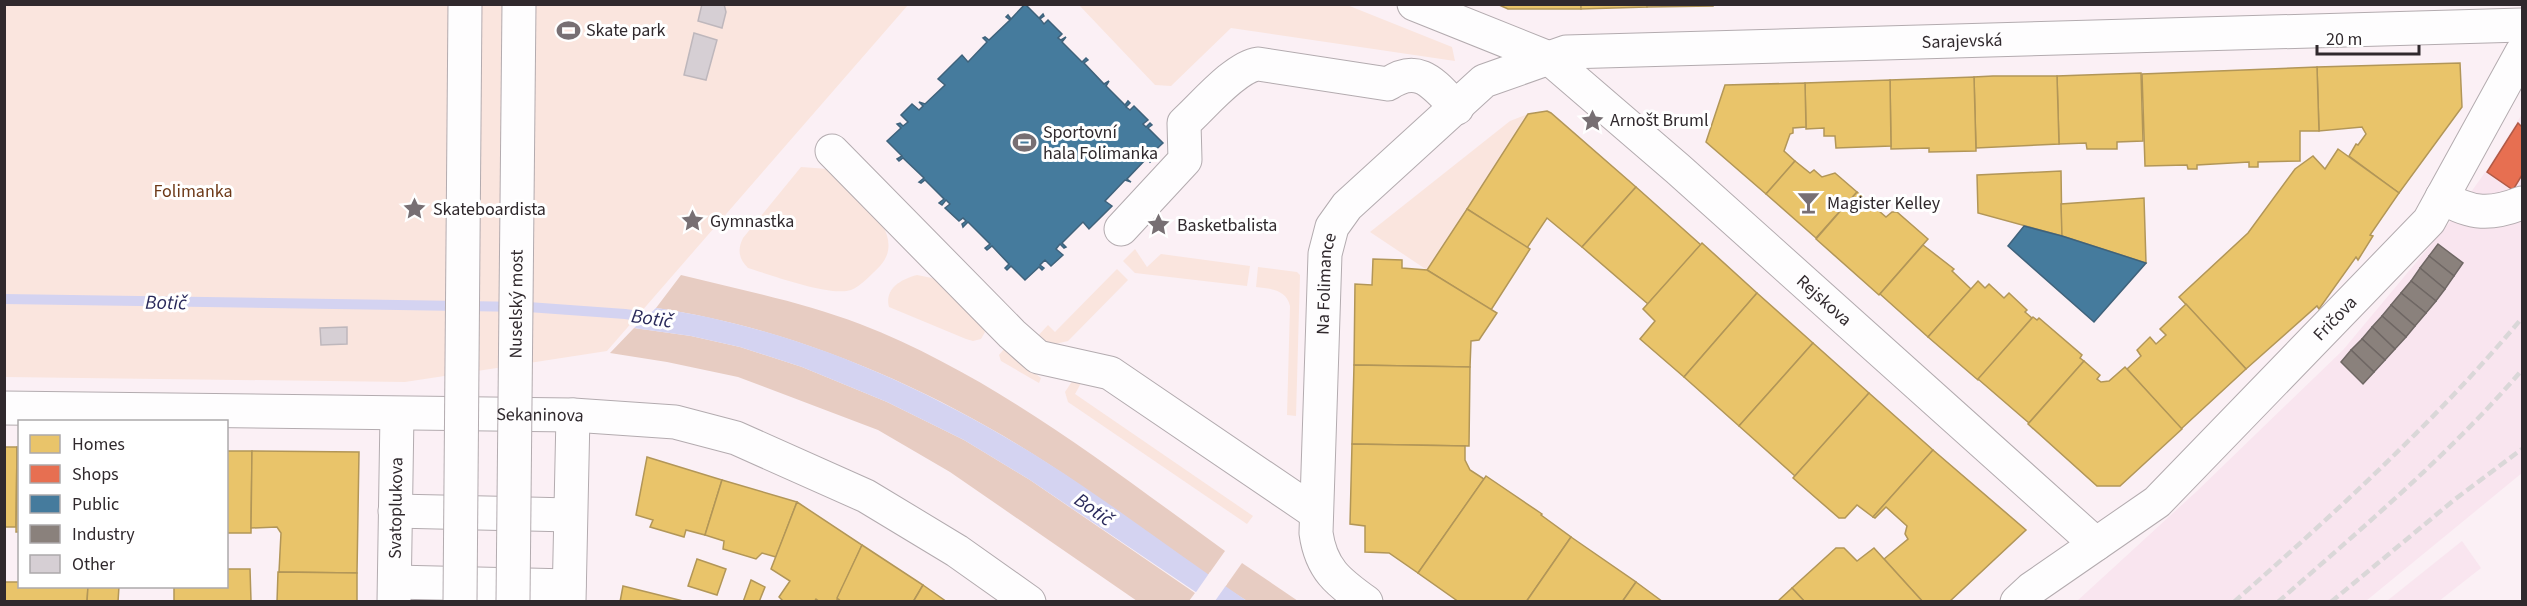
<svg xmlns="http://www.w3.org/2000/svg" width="2527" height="606" font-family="'Source Sans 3',sans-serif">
	<rect width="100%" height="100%" fill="#fbf0f5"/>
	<g fill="#f9e5ef">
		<path d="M2522 114V473L2366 601 2076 602 2197 491 2343 350 2449 223 2486 171Z"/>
		<path d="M2462 541 2481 568 2439 601H2387Z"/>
	</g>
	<g fill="#fae5de" fill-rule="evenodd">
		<path d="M5 5H908L607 351 405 382 5 377ZM321 328H347V344L321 345Z"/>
		<path d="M1079 5H1347L1452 47 1455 61 1231 28 1171 86 1155 85Z"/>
		<path d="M1528 114 1427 270 1370 232 1510 121Z"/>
		<path d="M801 167 828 169 882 224C890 238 892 253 880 266 872 274 861 286 851 290 831 297 771 275 748 268 739 259 737 250 743 238Z"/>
		<path d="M1135 249 1147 267 1161 254 1250 266 1247 286 1135 273 1123 261Z"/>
		<path d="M1258 267 1297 272 1300 275 1296 416 1287 415 1290 306C1286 289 1271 289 1256 287Z"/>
		<path d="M1117 269 1128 280 1068 341 1051 345 1037 337 1048 325 1055 332Z"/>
		<path d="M917 275 932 278 939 282 982 327 985 332 981 339 973 341 966 339 889 307C884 289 901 279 917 275Z"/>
		<path d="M1004 349 1041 378 1039 383 1001 361 999 355Z"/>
		<path d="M1073 380 1081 383 1075 394 1253 516 1247 524 1068 402 1065 392Z"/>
	</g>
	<g fill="#e7ccc2">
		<path d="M681 275C741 290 802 302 860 324 994 376 1110 468 1225 551L1208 575C1154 538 1102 499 1047 463 932 388 793 328 656 308Z"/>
		<path d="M634 328 691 336 740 347 802 367 887 402 964 440 1030 480 1195 593 1189 601H1137L950 472 878 430 738 377 667 362 610 353Z"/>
		<path d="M1242 563 1298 601H1247L1225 587Z"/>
	</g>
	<path fill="#d4d3f1" d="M656 308C795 328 927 387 1046 462 1114 505 1180 556 1247 601H1209L1030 480 964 440 887 402 802 367 740 347 691 336 634 328Z"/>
	<path fill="#fbf0f5" d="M1210 572 1227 584 1215 601 1203 602 1194 595Z"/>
	<g fill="#e9c46a" stroke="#b29658" stroke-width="1.5">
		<path d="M1497 4H1581V9H1508Z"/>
		<path d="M1581 4H1647V7L1581 9Z"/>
		<path d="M1647 4H1713V6L1647 7Z"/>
		<path d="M2460 63 2462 107 2399 193 2349 156 2356 144 2358 145 2366 134 2362 127 2319 131 2317 67Z"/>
		<path d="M2317 67 2319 131H2300V161L2258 162V167H2249V162L2197 165V169H2188L2187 165 2145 166 2142 74Z"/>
		<path d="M2141 73 2143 141 2117 142V149H2087L2086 143 2059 144 2057 76Z"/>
		<path d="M1993 76H2057L2059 144 1976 148 1974 77Z"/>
		<path d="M1974 77 1976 151 1929 152V148L1891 149 1890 80Z"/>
		<path d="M1890 80 1891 146 1836 148 1835 136H1824V128L1806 129 1805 83Z"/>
		<path d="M1805 83 1806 127 1793 128V133L1790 134 1784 151 1795 161 1766 194 1706 142 1725 85Z"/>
		<path d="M1547 111 1551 113 1636 187 1582 247 1547 218 1527 248 1467 209 1528 114Z"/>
		<path d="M2338 149 2399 193 2370 235 2373 236 2358 260 2356 257 2319 309 2317 306 2246 369 2179 297 2248 233 2295 169 2313 156 2325 169Z"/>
		<path d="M1795 161 1810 173 1814 170 1822 177 1835 173 1857 192 1816 238 1766 194Z"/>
		<path d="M2061 171 2062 236 1978 213 1977 175Z"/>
		<path d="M1636 187 1701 245 1648 304 1582 247Z"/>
		<path d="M1857 192 1886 217 1892 212H1897L1928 239 1879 295 1816 239Z"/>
		<path d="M2144 198 2146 263 2062 236 2061 204Z"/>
		<path d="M1467 209 1530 249 1491 310 1427 270Z"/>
		<path d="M1702 243 1757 293 1684 377 1640 339 1655 321 1643 309Z"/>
		<path d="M1923 245 1954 269 1952 271 1971 289 1928 337 1880 294Z"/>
		<path d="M1373 259 1402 260V268L1427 270 1497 313 1479 340 1471 341 1470 367 1354 365 1355 284 1372 285Z"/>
		<path d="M1978 281 1985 288 1989 284 2004 298 2009 293 2027 310 2025 312 2032 318 1978 380 1928 337Z"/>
		<path d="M1757 293 1813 343 1739 426 1684 377Z"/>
		<path d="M2186 304 2246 369 2181 429 2127 369 2141 356 2137 350 2150 337 2156 344 2166 335 2160 329Z"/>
		<path d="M2033 317 2037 320 2039 318 2082 355 2080 358 2084 361 2029 423 1978 379Z"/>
		<path d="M1813 343 1869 393 1795 476 1739 426Z"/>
		<path d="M2084 361 2100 375 2097 379 2101 382 2109 381 2125 367 2182 429 2120 486H2097L2028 424Z"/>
		<path d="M1354 365 1470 367 1469 446 1352 444Z"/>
		<path d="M1869 393 1933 450 1873 517 1857 505 1845 518H1839L1793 478Z"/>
		<path d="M1352 444 1465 446V460L1470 470 1484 479 1418 573 1389 553 1365 552V526L1350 524Z"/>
		<path d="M4 447H17L16 527H4Z"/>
		<path d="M17 447H20V532H16Z"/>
		<path d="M1933 450 2026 530 1949 602H1923L1884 559 1908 539 1905 534 1907 526 1886 507 1875 518 1873 517Z"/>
		<path d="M226 451H252L251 533H226Z"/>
		<path d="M252 451 359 452 357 573 279 572 281 533 277 527 251 528Z"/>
		<path d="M647 457 722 480 705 535 686 530 684 537 650 527 653 520 636 515Z"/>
		<path d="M1486 476 1542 514 1541 515 1571 537 1526 602H1459L1418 573Z"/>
		<path d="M722 480 797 502 776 557 762 553 756 559 723 549 724 541 705 535Z"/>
		<path d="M797 502 862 545 836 602H820L816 599 814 602H784L779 597 790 581 771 569Z"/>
		<path d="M1571 537 1636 582 1622 602H1526Z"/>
		<path d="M862 545 923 585 913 602H842L837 598Z"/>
		<path d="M1836 548H1844L1857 561 1874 548 1923 602H1805L1792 588Z"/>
		<path d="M697 559 726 569 717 595 688 586Z"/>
		<path d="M226 569H250L251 601 174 602V586H226Z"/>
		<path d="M278 572 357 573V602H277Z"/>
		<path d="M751 580 765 587 759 602H743Z"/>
		<path d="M4 582H20V586H88L87 602H4Z"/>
		<path d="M1636 582 1663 602H1622Z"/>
		<path d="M923 585 947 602H913Z"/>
		<path d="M88 586H119L118 602H87Z"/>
		<path d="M623 586 683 601 620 602Z"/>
		<path d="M1792 588 1805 602H1777Z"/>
	</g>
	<path fill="#e76f51" stroke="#b05a46" stroke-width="1.5" d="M2518 123 2522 127V175L2513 190 2487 172Z"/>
	<g fill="#457b9d" stroke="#3f627b" stroke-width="1.5">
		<path d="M1025 4 1039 18 1043 14 1044 16 1040 19 1044 24 1048 20 1062 34 1058 38 1061 40 1066 37 1062 42 1082 62 1086 58 1088 60 1084 63 1104 84 1109 81 1106 86 1125 105 1128 101 1130 103 1126 107 1130 110 1134 106 1148 120 1143 124 1146 127 1150 123 1152 125 1148 128 1163 143 1148 157 1152 160 1150 162 1147 158 1127 179 1131 182 1125 180 1105 201 1112 206 1089 229 1083 222 1062 243 1066 247 1064 248 1060 244 1056 249 1063 255 1051 266 1045 260 1040 265 1044 268 1042 270 1039 267 1025 280 1011 266 1007 270 1005 268 1009 264 992 246 987 250 985 248 990 244 968 222 963 227 962 224 966 221 963 218 959 221 945 208 950 204 946 200 942 205 939 203 944 199 925 180 921 183 919 182 924 178 903 158 899 161 897 159 902 156 887 141 901 128 897 124 900 123 903 126 908 122 901 115 912 104 919 110 923 106 919 102 925 104 945 85 938 79 962 55 968 62 987 42 983 38 985 37 989 40 1010 20 1006 17 1008 15 1011 19Z"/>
		<path d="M2024 226 2062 236 2146 263 2094 322 2008 246Z"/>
	</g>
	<g fill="#8a817c" stroke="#6f6764" stroke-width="1.5">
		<path d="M2438 244 2463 263 2454 276 2429 256Z"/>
		<path d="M2429 256 2454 276 2445 289 2420 268Z"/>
		<path d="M2420 268 2445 289 2436 301 2411 281Z"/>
		<path d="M2411 281 2436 301 2426 313 2401 293Z"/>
		<path d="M2401 293 2426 313 2415 326 2391 305Z"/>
		<path d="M2391 305 2415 326 2406 337 2382 316Z"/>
		<path d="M2382 316 2406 337 2395 349 2372 327Z"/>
		<path d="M2372 327 2395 349 2385 360 2362 339Z"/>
		<path d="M2362 339 2385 360 2374 372 2351 350Z"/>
		<path d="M2351 350 2374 372 2363 384 2341 362Z"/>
	</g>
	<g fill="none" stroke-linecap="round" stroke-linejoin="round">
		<path stroke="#d4d3f1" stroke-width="10" d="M4 299 528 307 625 314 661 319"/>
	</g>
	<g fill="#d6cfd4" stroke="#beb7bc" stroke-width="1.5">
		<path d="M702 4H724L726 12 722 28 698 21Z"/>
		<path d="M694 33 717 40 706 80 684 75Z"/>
		<path d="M347 327V344L321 345 320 328Z"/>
	</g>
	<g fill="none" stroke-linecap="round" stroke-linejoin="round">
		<defs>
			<g id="minor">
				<path id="s1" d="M1414 4 1549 58 1678 169 2096 544"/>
				<path d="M832 151 1012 334 1038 357 1110 373 1316 513"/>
				<path d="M2442 197C2472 215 2491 215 2522 203"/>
				<path d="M1121 229 1185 160 1184 123C1202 107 1235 67 1258 64L1388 84C1420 62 1435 86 1457 108"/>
				<path d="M395 511 570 515"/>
				<path d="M395 582 569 586"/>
				<path id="s2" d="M394 602 397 414"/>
				<path d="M569 602 573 415"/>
				<path id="s3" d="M1366 602C1338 582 1321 569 1316 533L1325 254 1332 227 1347 206 1484 81 1566 52 2522 25"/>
				<path id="s4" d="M2017 602 2031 589 2157 502 2429 221 2522 52"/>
			</g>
			<g id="major">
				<path id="s5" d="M4 408 573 415 675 422 736 438 866 496 957 551 1029 602"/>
			</g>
		</defs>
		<use href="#minor" stroke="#b3abaf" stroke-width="35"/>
		<use href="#major" stroke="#b3abaf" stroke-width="35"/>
		<use href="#minor" stroke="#fefdfe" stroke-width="33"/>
		<use href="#major" stroke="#fefdfe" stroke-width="33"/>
		<g stroke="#dad7d8" stroke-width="4.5" stroke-dasharray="9 4.5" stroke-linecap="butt">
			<path d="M2234 602C2336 512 2435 422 2522 318"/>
			<path d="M2278 602C2362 528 2449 455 2522 370"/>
			<path d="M2331 602 2454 500 2522 449"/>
		</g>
		<defs>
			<g id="major-bridge">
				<path d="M460 602 465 4"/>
				<path id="s6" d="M513 602 519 4"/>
			</g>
		</defs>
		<use href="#major-bridge" stroke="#b3abaf" stroke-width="35" stroke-linecap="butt"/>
		<use href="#major-bridge" stroke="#fefdfe" stroke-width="33"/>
	</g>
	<defs>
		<symbol id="stadium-bare" viewBox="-9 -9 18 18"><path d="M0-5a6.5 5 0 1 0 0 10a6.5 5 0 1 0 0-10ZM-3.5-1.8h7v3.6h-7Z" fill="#776f73" stroke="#fff" stroke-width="2.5" paint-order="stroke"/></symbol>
		<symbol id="sight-bare" viewBox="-9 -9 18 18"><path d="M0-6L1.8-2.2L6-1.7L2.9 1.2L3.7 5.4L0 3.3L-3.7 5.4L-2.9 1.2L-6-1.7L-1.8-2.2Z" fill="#776f73" stroke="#fff" stroke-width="2.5" paint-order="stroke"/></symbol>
		<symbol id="bar-bare" viewBox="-9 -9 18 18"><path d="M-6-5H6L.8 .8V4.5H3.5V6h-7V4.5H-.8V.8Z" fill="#776f73" stroke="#fff" stroke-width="2.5" paint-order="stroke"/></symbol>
	</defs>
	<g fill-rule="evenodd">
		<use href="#stadium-bare" x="552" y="14" width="33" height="33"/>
		<use href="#sight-bare" x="1576" y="104" width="33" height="33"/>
		<use href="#stadium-bare" x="1008" y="126" width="33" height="33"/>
		<use href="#bar-bare" x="1792" y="186" width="33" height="33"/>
		<use href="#sight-bare" x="398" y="192" width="33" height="33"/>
		<use href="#sight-bare" x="676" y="204" width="33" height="33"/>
		<use href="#sight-bare" x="1142" y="208" width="33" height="33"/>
	</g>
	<g text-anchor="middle" stroke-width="6" stroke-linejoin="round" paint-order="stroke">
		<g font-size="18" fill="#30292d" stroke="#fff" text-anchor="start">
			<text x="586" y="36">Skate park</text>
			<text x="1610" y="126">Arnošt Bruml</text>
			<text x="1043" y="138">Sportovní<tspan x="1043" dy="21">hala Folimanka</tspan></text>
			<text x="1827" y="209">Magister Kelley</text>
			<text x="433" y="215">Skateboardista</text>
			<text x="710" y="227">Gymnastka</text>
			<text x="1177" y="231">Basketbalista</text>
		</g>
		<g font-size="18" fill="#30292d" stroke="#fff">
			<text dy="6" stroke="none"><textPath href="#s3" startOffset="1090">Sarajevská</textPath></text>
			<text dy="6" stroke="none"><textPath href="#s3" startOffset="338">Na Folimance</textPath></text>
			<text dy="6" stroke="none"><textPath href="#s1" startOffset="512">Rejskova</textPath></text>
			<text dy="6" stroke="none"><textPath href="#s6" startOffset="298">Nuselský most</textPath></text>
			<text dy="6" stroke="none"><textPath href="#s4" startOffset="428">Fričova</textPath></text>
			<text dy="6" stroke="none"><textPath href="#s5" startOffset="536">Sekaninova</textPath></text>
			<text dy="6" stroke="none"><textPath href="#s2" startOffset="94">Svatoplukova</textPath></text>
		</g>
		<g font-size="18" fill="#6d3918" stroke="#fff">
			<text x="193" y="197">Folimanka</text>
		</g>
		<g font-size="20" font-style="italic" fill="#29295a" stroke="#fff">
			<text transform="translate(166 302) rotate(1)" y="7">Botič</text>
			<text transform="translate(652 318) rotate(8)" y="7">Botič</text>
			<text transform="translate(1094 509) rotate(35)" y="7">Botič</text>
		</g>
	</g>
	<rect width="2527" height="606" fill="none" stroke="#30292d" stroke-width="12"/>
	<rect x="18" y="420" width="210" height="168" fill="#ffffff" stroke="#aca9ab" stroke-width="1.5"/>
	<rect x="30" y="435" width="30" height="18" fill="#e9c46a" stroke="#aca9ab" stroke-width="1.5"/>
	<text x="72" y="450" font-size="18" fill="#30292d">Homes</text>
	<rect x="30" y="465" width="30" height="18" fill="#e76f51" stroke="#aca9ab" stroke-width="1.5"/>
	<text x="72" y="480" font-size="18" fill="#30292d">Shops</text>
	<rect x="30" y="495" width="30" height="18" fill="#457b9d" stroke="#aca9ab" stroke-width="1.5"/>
	<text x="72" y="510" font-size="18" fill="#30292d">Public</text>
	<rect x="30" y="525" width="30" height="18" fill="#8a817c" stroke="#aca9ab" stroke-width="1.5"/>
	<text x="72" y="540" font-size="18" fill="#30292d">Industry</text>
	<rect x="30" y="555" width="30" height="18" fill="#d6cfd4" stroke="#aca9ab" stroke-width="1.5"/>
	<text x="72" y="570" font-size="18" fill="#30292d">Other</text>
	<path d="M2317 45v9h102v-9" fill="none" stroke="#30292d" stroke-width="3"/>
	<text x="2326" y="45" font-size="18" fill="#30292d" stroke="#ffffff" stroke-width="4.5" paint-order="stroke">20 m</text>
</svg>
